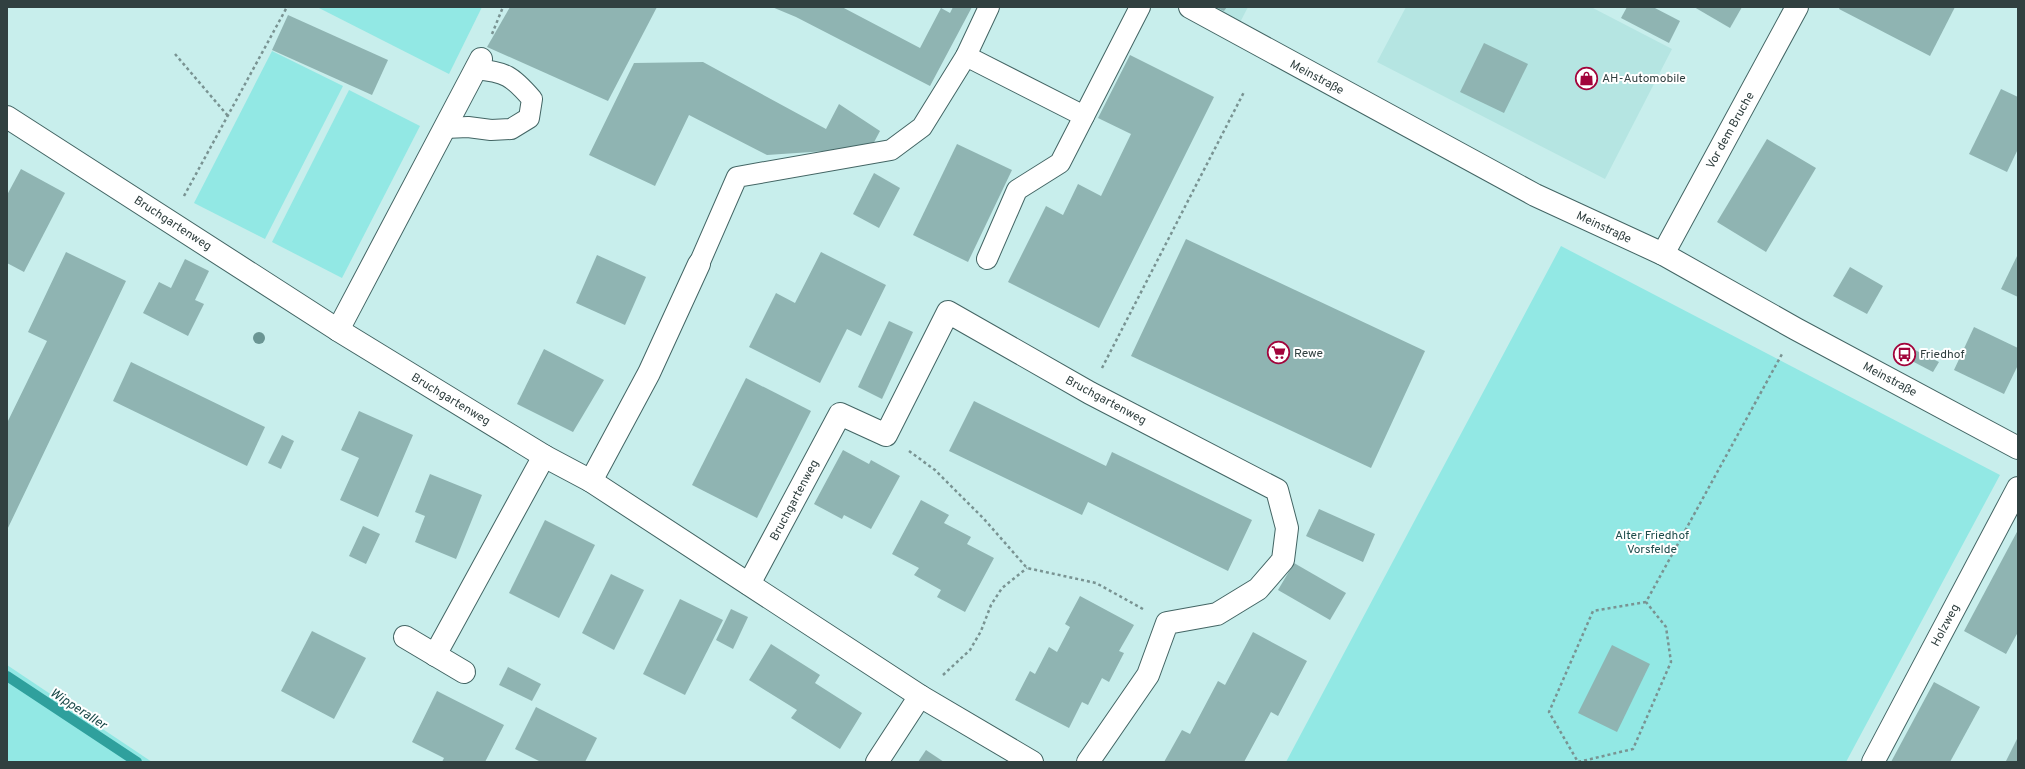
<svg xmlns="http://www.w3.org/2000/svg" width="2025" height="769" font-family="Overpass,sans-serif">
	<rect width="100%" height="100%" fill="#c8eeec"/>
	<g fill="#b5e5e2">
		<path d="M1192 7H1248L1236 30Z"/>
		<path d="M1406 7H1591L1672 49 1605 179 1377 62Z"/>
	</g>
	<g fill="#92e8e4">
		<path d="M317 7H482L449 74Z"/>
		<path d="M272 51 343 86 265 239 194 203Z"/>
		<path d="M349 90 420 126 342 278 272 242Z"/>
		<path d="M1561 246 2000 475 1846 762H1286Z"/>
		<path d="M7 665 152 762H7Z"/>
	</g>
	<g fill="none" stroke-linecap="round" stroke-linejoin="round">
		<path stroke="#2fa09d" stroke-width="10" d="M7 676 137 762"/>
	</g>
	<g fill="#8fb4b2">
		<path d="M510 7H657L608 101 487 47Z"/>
		<path d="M772 7H842L920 48 941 8 950 13 953 7H972L930 86 796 17Z"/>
		<path d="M1215 7H1227L1224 11Z"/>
		<path d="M1627 7H1653L1680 21 1669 43 1621 18Z"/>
		<path d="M1694 7H1742L1730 28Z"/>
		<path d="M1840 7H1955L1930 56 1839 9Z"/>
		<path d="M288 15 388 60 372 95 272 50Z"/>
		<path d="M1484 43 1528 64 1504 113 1460 92Z"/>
		<path d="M1130 55 1214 97 1099 328 1008 282 1046 206 1063 215 1078 184 1101 196 1131 134 1098 118Z"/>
		<path d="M703 62 826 129 839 104 880 131 871 148 767 155 689 115 655 186 589 155 634 63Z"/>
		<path d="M2001 89 2018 97V149L2007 172 1969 154Z"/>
		<path d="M1767 139 1816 168 1766 252 1717 222Z"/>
		<path d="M957 144 1012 170 968 262 913 235Z"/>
		<path d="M21 169 65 193 24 272 7 263V195Z"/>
		<path d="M874 173 900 188 879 228 853 214Z"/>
		<path d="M1186 239 1425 351 1371 468 1131 356Z"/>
		<path d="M66 252 126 281 7 530V423L47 341 28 332Z"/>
		<path d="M821 252 886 285 861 336 847 329 820 383 749 347 776 293 795 303Z"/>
		<path d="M2018 254V297L2001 289Z"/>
		<path d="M597 255 646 277 625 325 576 303Z"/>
		<path d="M185 259 209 271 195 300 204 304 188 336 143 313 159 282 171 288Z"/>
		<path d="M1850 267 1883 286 1867 314 1833 296Z"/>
		<path d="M889 321 913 332 882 399 858 387Z"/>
		<path d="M1974 327 2018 348V365L2004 394 1954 370Z"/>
		<path d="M544 349 604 380 573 432 517 404Z"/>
		<path d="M1915 350 1939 362 1933 372 1910 360Z"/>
		<path d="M131 362 265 427 247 466 113 401Z"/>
		<path d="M746 378 811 411 757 518 692 485Z"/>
		<path d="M974 401 1106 466 1112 452 1252 520 1228 571 1088 502 1082 515 949 451Z"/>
		<path d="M359 411 413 435 378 517 340 500 359 458 341 450Z"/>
		<path d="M282 435 294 441 281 469 268 463Z"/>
		<path d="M843 450 869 464 871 460 900 476 871 529 844 515 842 519 814 504Z"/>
		<path d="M430 474 482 495 456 559 415 542 425 516 415 512Z"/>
		<path d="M921 500 949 515 944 523 971 537 967 544 994 558 965 612 937 597 941 590 914 575 919 568 892 554Z"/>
		<path d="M1319 509 1375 534 1363 562 1306 536Z"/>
		<path d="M545 520 595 545 559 618 509 593Z"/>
		<path d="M363 526 380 534 366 564 349 556Z"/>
		<path d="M2018 530V632L2006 654 1964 631Z"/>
		<path d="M1294 563 1346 593 1330 620 1278 590Z"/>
		<path d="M611 574 644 590 614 650 582 633Z"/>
		<path d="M1080 596 1134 625 1119 651 1124 653 1109 682 1102 678 1088 705 1082 702 1069 728 1015 700 1030 671 1035 674 1049 647 1057 652 1070 627 1065 624Z"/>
		<path d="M680 599 723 620 685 695 643 674Z"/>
		<path d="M731 609 748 617 733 649 716 640Z"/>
		<path d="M312 631 366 658 334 719 281 691Z"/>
		<path d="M1253 632 1307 661 1278 716 1271 712 1244 762H1164L1182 730 1190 734 1218 681 1225 685Z"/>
		<path d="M771 644 820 675 815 683 862 713 840 749 791 718 797 710 749 680Z"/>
		<path d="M1612 645 1650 664 1617 732 1578 713Z"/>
		<path d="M508 667 541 684 532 701 499 685Z"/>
		<path d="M1934 682 1980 707 1950 762H1891Z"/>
		<path d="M437 691 504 725 485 762H442L444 758 412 742Z"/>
		<path d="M536 707 597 738 585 762H541L515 749Z"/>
		<path d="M2018 737V762H2008L2006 761Z"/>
		<path d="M926 750 944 762H918Z"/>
	</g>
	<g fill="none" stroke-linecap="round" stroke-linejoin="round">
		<defs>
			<g id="service">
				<path d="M966 56 1084 116"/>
				<path d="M445 128 468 127 491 130 511 129 529 118 532 99C512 76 506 72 476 69"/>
				<path d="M987 259 1017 190 1060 163 1140 7"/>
				<path d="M699 264 737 177 891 150 922 127 966 56 989 7"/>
			</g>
			<g id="minor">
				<path d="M7 117 338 330 544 456 591 481 920 696 1032 762"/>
				<path d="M1663 254 1797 7"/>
				<path d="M338 330 481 59"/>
				<path d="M591 481 649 373 699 264"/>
				<path d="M749 584 840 414 886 435 948 312 1090 393 1277 490 1287 528 1283 560 1258 589 1217 614 1167 623 1148 675 1088 762"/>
				<path d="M405 637 464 672"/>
				<path d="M435 655 544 456"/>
				<path d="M877 762 920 696"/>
				<path d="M1873 762 2018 488"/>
			</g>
			<path id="tertiary" d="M1190 7 1535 195 1663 254 1796 329 2018 448"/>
		</defs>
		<use href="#service" stroke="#436564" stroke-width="22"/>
		<use href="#minor" stroke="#436564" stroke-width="24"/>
		<use href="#tertiary" stroke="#436564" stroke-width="24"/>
		<g stroke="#799392" stroke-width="2.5" stroke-dasharray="3 3" stroke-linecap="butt">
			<path d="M492 34 503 7"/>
			<path d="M175 54 228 116"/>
			<path d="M184 196 287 7"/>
			<path d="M1102 368 1244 92"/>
			<path d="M909 451 935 470 984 519 1027 568 1096 583 1143 609"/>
			<path d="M1646 602 1593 611 1549 712 1578 762 1633 749 1671 662 1666 627 1646 602 1782 354"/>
			<path d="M943 675 970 650 981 631 991 605 1002 588 1027 568"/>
		</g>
		<use href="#service" stroke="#fff" stroke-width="20"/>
		<use href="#minor" stroke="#fff" stroke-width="22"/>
		<use href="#tertiary" stroke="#fff" stroke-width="22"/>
	</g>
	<circle fill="#6a9593" cx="259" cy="338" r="6"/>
	<defs>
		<symbol id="shop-ring" viewBox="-11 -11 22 22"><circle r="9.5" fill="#fff" stroke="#a2043b" stroke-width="1.5"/><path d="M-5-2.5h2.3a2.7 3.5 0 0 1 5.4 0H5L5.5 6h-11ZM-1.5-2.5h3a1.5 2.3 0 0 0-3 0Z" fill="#a2043b"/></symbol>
		<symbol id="supermarket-ring" viewBox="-11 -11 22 22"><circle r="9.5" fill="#fff" stroke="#a2043b" stroke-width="1.5"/><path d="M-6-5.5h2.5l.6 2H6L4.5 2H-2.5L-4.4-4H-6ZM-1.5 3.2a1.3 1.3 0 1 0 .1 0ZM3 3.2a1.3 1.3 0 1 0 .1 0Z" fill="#a2043b"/></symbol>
		<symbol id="bus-ring" viewBox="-11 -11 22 22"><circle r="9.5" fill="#fff" stroke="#a2043b" stroke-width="1.5"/><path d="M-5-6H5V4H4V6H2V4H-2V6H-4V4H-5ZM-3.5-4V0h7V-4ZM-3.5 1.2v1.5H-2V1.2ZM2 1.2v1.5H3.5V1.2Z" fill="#a2043b"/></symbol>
	</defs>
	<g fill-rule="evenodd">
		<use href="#shop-ring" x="1574" y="66" width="25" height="25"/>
		<use href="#supermarket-ring" x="1266" y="340" width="25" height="25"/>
		<use href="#bus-ring" x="1892" y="342" width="25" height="25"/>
	</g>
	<g text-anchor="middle" stroke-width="4" stroke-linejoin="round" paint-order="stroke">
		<g font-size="12" fill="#314040" stroke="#fff">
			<text transform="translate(1317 77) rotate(28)" y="4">Meinstraße</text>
			<text transform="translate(1730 130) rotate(-61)" y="4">Vor dem Bruche</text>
			<text transform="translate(173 223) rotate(33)" y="4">Bruchgartenweg</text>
			<text transform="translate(1604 227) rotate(25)" y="4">Meinstraße</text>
			<text transform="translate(1890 379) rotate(28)" y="4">Meinstraße</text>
			<text transform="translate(451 399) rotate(31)" y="4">Bruchgartenweg</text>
			<text transform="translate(1106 400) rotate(28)" y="4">Bruchgartenweg</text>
			<text transform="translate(794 500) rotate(-62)" y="4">Bruchgartenweg</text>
			<text transform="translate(1945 625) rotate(-62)" y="4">Holzweg</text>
		</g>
		<g font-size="12" fill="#314040" stroke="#fff" text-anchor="start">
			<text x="1602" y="82">AH-Automobile</text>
			<text x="1294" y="357">Rewe</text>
			<text x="1920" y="358">Friedhof</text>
		</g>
		<g font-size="12" fill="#1d4c4b" stroke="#fff">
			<text x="1652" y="539">Alter Friedhof<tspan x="1652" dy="14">Vorsfelde</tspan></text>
		</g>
		<g font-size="13" font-style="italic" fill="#194948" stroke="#fff">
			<text transform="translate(79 708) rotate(33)" y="5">Wipperaller</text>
		</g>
	</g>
	<rect width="2025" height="769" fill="none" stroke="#314040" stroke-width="16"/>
</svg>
